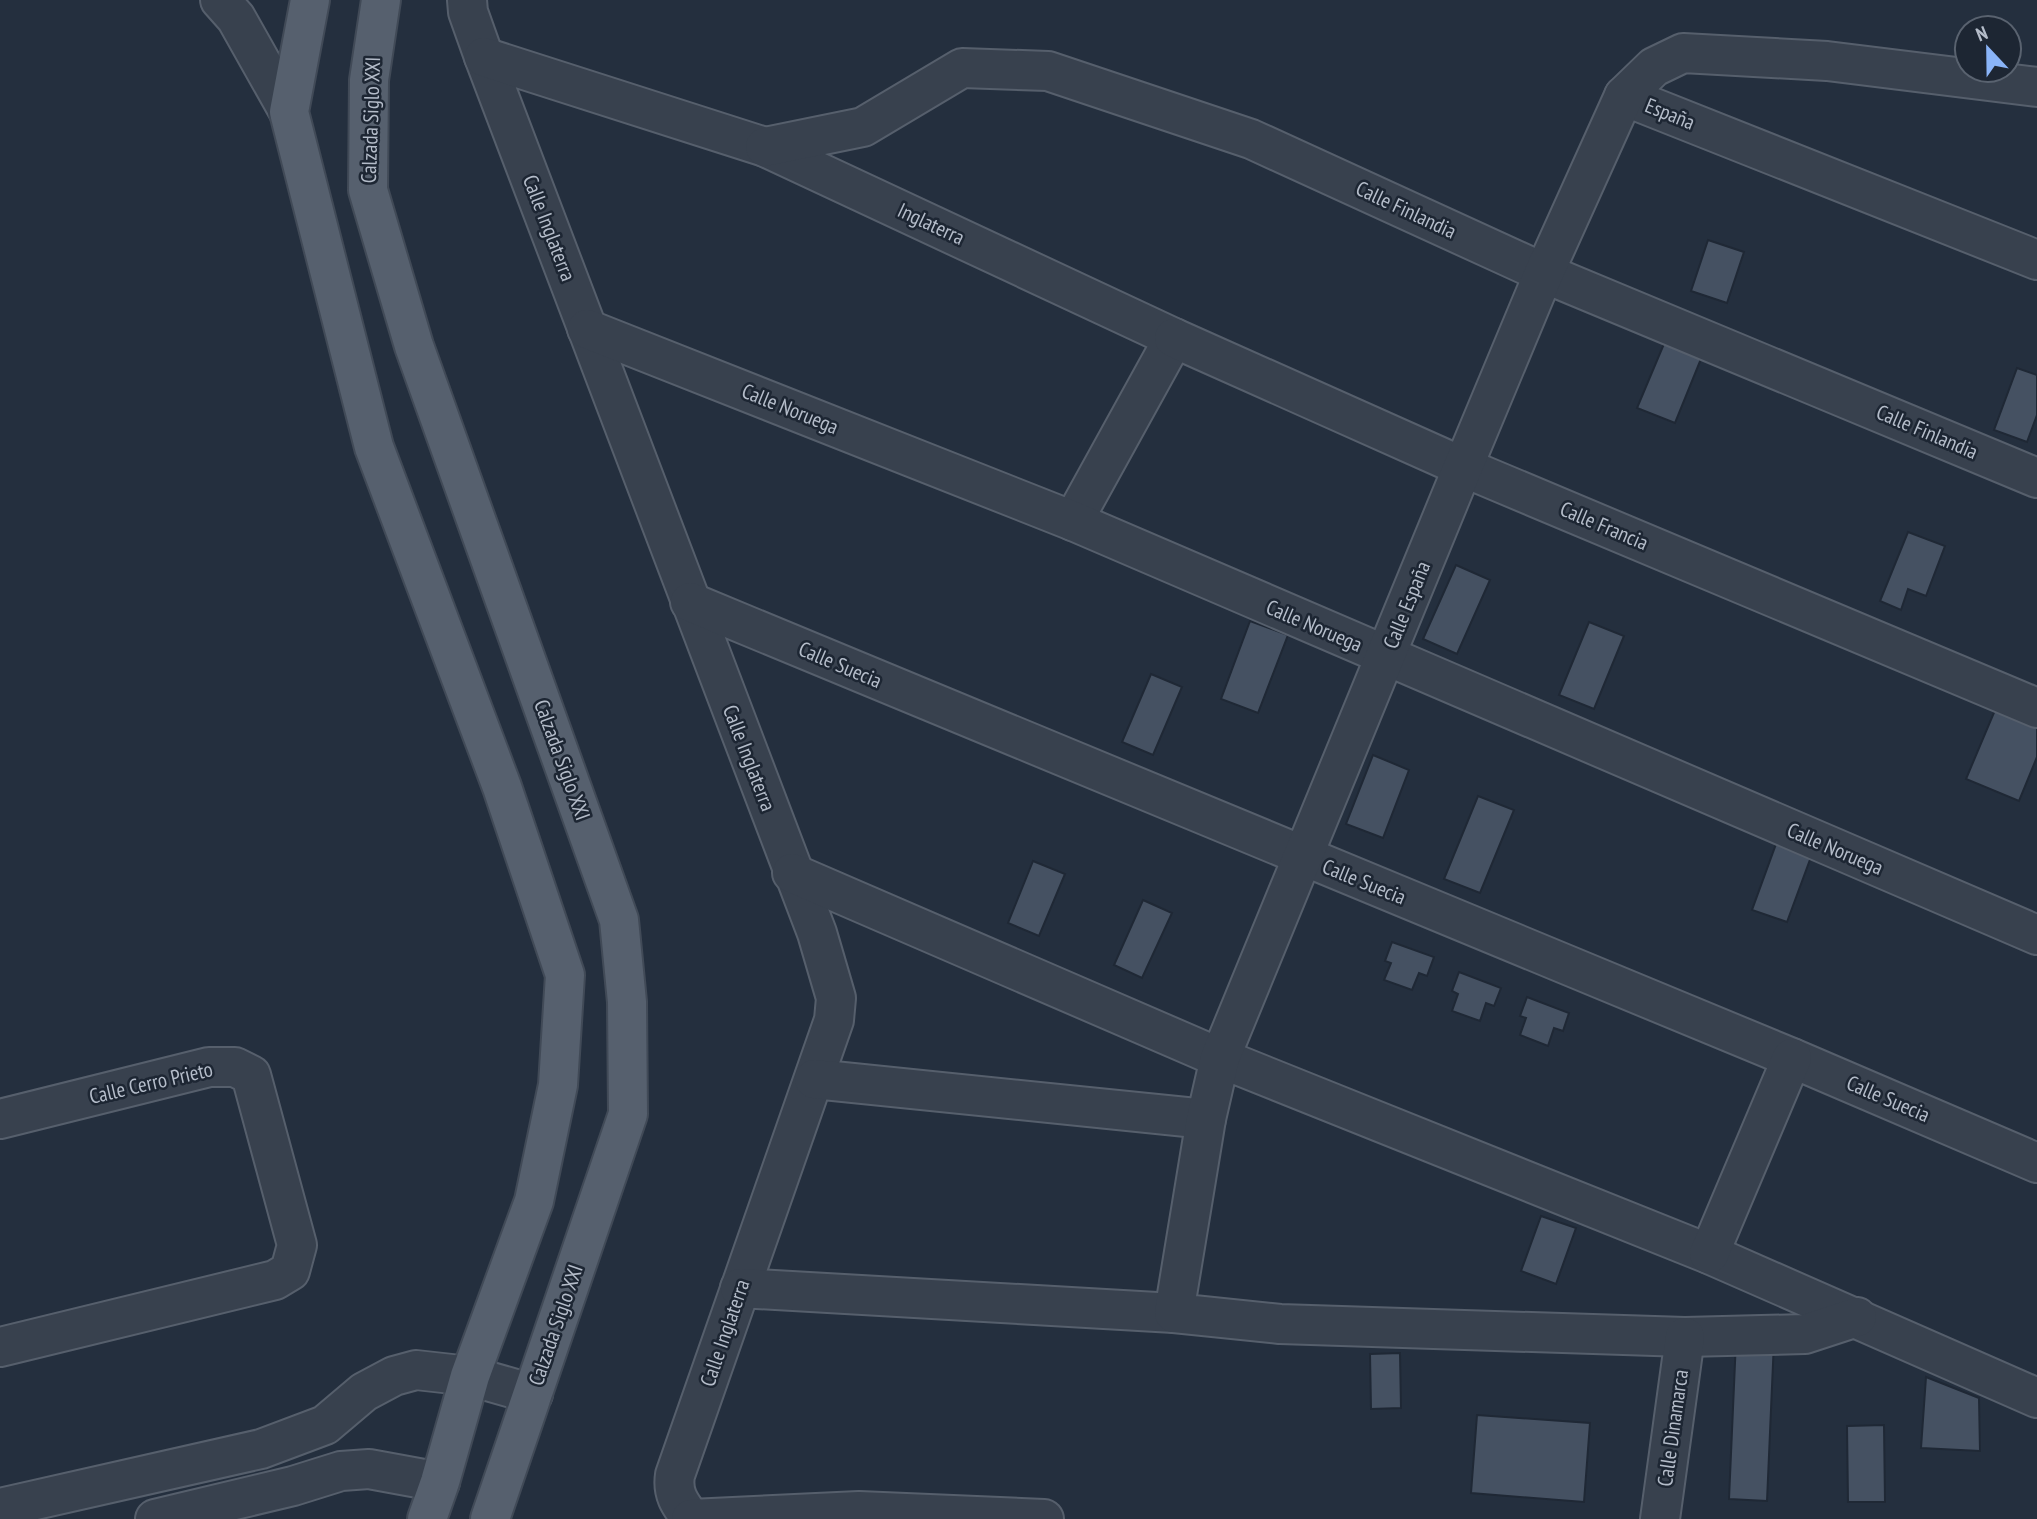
<svg xmlns="http://www.w3.org/2000/svg" width="2037" height="1519" font-family="'PT Sans Narrow',sans-serif">
	<rect width="100%" height="100%" fill="#242f3e"/>
	<g fill="#455162" stroke="#1f2835" stroke-width="2">
		<path d="M1708 240 1744 252 1727 303 1691 291Z"/>
		<path d="M1666 339 1703 354 1675 423 1637 408Z"/>
		<path d="M2017 368 2037 375V415L2027 442 1994 430Z"/>
		<path d="M1908 532 1945 546 1926 596 1908 589 1901 610 1880 601Z"/>
		<path d="M1456 565 1490 580 1457 654 1423 639Z"/>
		<path d="M1250 621 1288 635 1258 713 1221 699Z"/>
		<path d="M1589 622 1624 636 1594 709 1559 695Z"/>
		<path d="M1151 674 1182 687 1153 755 1122 742Z"/>
		<path d="M1998 703 2037 718V757L2019 801 1966 779Z"/>
		<path d="M1373 755 1409 770 1383 838 1346 824Z"/>
		<path d="M1478 796 1514 810 1480 893 1444 879Z"/>
		<path d="M1780 833 1815 846 1787 922 1752 910Z"/>
		<path d="M1033 861 1065 874 1039 936 1008 923Z"/>
		<path d="M1143 900 1172 913 1142 978 1114 965Z"/>
		<path d="M1392 942 1434 957 1427 976 1419 973 1412 990 1384 980 1391 963 1385 961Z"/>
		<path d="M1459 972 1501 988 1494 1006 1486 1003 1480 1021 1452 1011 1458 994 1452 991Z"/>
		<path d="M1527 997 1569 1013 1563 1031 1554 1028 1548 1046 1520 1035 1526 1018 1520 1016Z"/>
		<path d="M1541 1216 1576 1228 1556 1284 1521 1271Z"/>
		<path d="M1736 1340 1774 1341 1767 1501 1729 1499Z"/>
		<path d="M1400 1353 1401 1408 1371 1409 1370 1354Z"/>
		<path d="M1926 1377 1979 1398 1980 1451 1921 1448Z"/>
		<path d="M1477 1415 1590 1423 1584 1502 1471 1493Z"/>
		<path d="M1884 1425 1885 1502H1848L1847 1426Z"/>
	</g>
	<g fill="none" stroke-linecap="round" stroke-linejoin="round">
		<defs>
			<g id="minor">
				<path d="M220 0 236 18 289 112"/>
				<path d="M467 0 468 12 484 57 817 933 836 998 834 1020 675 1475C672 1494 680 1504 691 1519"/>
				<path d="M484 57 765 147 1174 338 1073 521"/>
				<path d="M1624 96 2037 260"/>
				<path d="M765 147 863 127 962 68 1048 71 1251 139 1544 273 2037 478"/>
				<path d="M587 329 1073 521 2037 935"/>
				<path d="M1174 338 1463 467 2037 708"/>
				<path d="M690 602 1792 1058 2037 1163"/>
				<path d="M792 873 1220 1058 1709 1254 2037 1398"/>
				<path d="M814 1079 1206 1119"/>
				<path d="M0 1119 209 1067H235L251 1075 297 1245 290 1271 275 1280 0 1347"/>
				<path d="M1709 1254 1792 1058"/>
				<path d="M740 1288 1174 1313"/>
				<path d="M1857 1317 1805 1334 1685 1337 1280 1324 1174 1313 1206 1119 1220 1058 1463 467 1544 273 1624 96 1654 67 1683 53 1827 61 2037 87"/>
				<path d="M0 1508 261 1449 325 1425 364 1392 394 1376 416 1370 470 1376 533 1394"/>
				<path d="M155 1519 293 1486 341 1471 369 1469 440 1482"/>
				<path d="M691 1519 859 1511 1044 1519"/>
				<path d="M1660 1519 1685 1337"/>
			</g>
			<g id="major">
				<path d="M310 0 289 112 374 447 502 787 565 975 558 1085 534 1201 470 1376 440 1482 427 1519"/>
				<path d="M381 0 369 80 368 190 414 346 619 920 627 1002 628 1114 490 1519"/>
			</g>
		</defs>
		<use href="#minor" stroke="#565f6c" stroke-width="42"/>
		<use href="#major" stroke="#414a57" stroke-width="42"/>
		<use href="#minor" stroke="#38414e" stroke-width="38"/>
		<use href="#major" stroke="#56606e" stroke-width="38"/>
	</g>
	<g text-anchor="middle" stroke-width="5" stroke-linejoin="round" paint-order="stroke">
		<g font-size="21" fill="#b4bcc9" stroke="#1d2633">
			<text transform="translate(1670 114) rotate(22)" y="7">España</text>
			<text transform="translate(371 120) rotate(-88)" y="7">Calzada Siglo XXI</text>
			<text transform="translate(1406 210) rotate(25)" y="7">Calle Finlandia</text>
			<text transform="translate(931 224) rotate(25)" y="7">Inglaterra</text>
			<text transform="translate(549 228) rotate(69)" y="7">Calle Inglaterra</text>
			<text transform="translate(790 409) rotate(22)" y="7">Calle Noruega</text>
			<text transform="translate(1927 432) rotate(23)" y="7">Calle Finlandia</text>
			<text transform="translate(1604 526) rotate(23)" y="7">Calle Francia</text>
			<text transform="translate(1407 605) rotate(-68)" y="7">Calle España</text>
			<text transform="translate(1314 626) rotate(23)" y="7">Calle Noruega</text>
			<text transform="translate(840 665) rotate(23)" y="7">Calle Suecia</text>
			<text transform="translate(749 758) rotate(69)" y="7">Calle Inglaterra</text>
			<text transform="translate(562 760) rotate(70)" y="7">Calzada Siglo XXI</text>
			<text transform="translate(1835 849) rotate(23)" y="7">Calle Noruega</text>
			<text transform="translate(1364 882) rotate(22)" y="7">Calle Suecia</text>
			<text transform="translate(151 1083) rotate(-13)" y="7">Calle Cerro Prieto</text>
			<text transform="translate(1888 1099) rotate(23)" y="7">Calle Suecia</text>
			<text transform="translate(556 1325) rotate(-71)" y="7">Calzada Siglo XXI</text>
			<text transform="translate(725 1333) rotate(-71)" y="7">Calle Inglaterra</text>
			<text transform="translate(1673 1428) rotate(-82)" y="7">Calle Dinamarca</text>
		</g>
	</g>
	<g transform="translate(1988 49) rotate(338)"><circle r="33" fill="#1d2633" stroke="#59626f" stroke-width="2"/>
	<path d="M0-5L12 26L0 18L-12 26Z" fill="#8ab4f8"/>
	<text y="-10" font-size="19" font-weight="bold" text-anchor="middle" fill="#b4bcc9">N</text>
	</g>
</svg>
